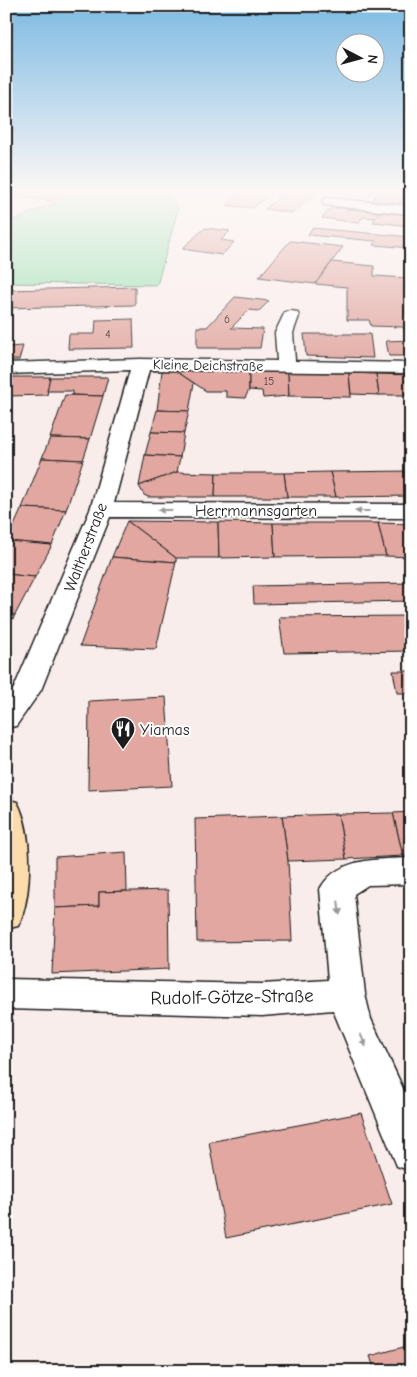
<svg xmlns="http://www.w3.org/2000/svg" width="417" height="1377" font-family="'Comic Neue',sans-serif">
	<rect width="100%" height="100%" fill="#f9edec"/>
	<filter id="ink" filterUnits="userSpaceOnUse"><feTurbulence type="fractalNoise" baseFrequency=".02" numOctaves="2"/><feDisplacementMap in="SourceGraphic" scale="10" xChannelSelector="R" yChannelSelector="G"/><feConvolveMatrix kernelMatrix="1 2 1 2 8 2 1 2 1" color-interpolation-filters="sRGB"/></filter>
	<g filter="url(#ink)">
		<path fill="#98e0af" stroke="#5a7e66" d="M71 189H164L178 209 157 285 6 283V224L81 191Z"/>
		<g fill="#e1a7a0" stroke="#1c1c1c">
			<path d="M9 189H57L66 190 61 192 67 193 49 201 19 196 11 199 6 198V190Z"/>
			<path d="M247 189H248L272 192 253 208 227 205Z"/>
			<path d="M289 189H320L293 213 265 209Z"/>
			<path d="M378 193 405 196 398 205 371 202Z"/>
			<path d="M405 196H411V206L398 205Z"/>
			<path d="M339 208 379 212 376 218 363 217 358 223 322 218 330 209Z"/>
			<path d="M379 212 411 215V226L373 222Z"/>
			<path d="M205 228 230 231 221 240 234 242 222 255 182 249Z"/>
			<path d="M312 228 411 237V248L374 245 376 241 308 235Z"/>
			<path d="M290 241 343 247 315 284 259 277Z"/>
			<path d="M332 262 374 266V276L407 278 406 315H411V338L409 337 403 327 371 326 369 320H347V287L315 284Z"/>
			<path d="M135 287V305L6 308V290Z"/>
			<path d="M235 297 269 301 259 311 249 310 231 328 263 329 260 348H197V327H207Z"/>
			<path d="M133 319 134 348 68 349 69 334H95L96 320Z"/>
			<path d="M304 334H370L373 358 306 356Z"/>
			<path d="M411 340V356H389L386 341Z"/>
			<path d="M6 341H9L7 347 23 346 19 360H6Z"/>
			<path d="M173 369 194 383 189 411 157 410 162 371Z"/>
			<path d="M173 369 249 372V390L245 398 226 397V391H206Z"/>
			<path d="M249 372H288L289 396 263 398 262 391 249 390Z"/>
			<path d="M288 372 349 373 351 397 289 396Z"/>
			<path d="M349 373 376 374 379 395 351 394Z"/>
			<path d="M376 374 411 375V395H379Z"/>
			<path d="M6 377H50L47 395 6 396Z"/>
			<path d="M50 377H108L103 396 72 395 73 391H47Z"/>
			<path d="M65 395 103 396 90 439 50 438Z"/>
			<path d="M157 410 189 411 184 433 151 432Z"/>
			<path d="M151 432 184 433 180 457 145 455Z"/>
			<path d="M50 438 90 439 83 460 42 458Z"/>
			<path d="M145 455 180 457 177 472 139 486Z"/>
			<path d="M42 458 83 460 66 510 22 508Z"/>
			<path d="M411 471V496L336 497 330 472Z"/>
			<path d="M177 472 216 473 215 497H148L144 495 139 486Z"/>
			<path d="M330 472 336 497H287L284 473Z"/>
			<path d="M216 473H284L287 497H215Z"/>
			<path d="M22 508 66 510 52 545 7 541Z"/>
			<path d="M127 521 218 522 219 558H176Z"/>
			<path d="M127 521 176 558V562L112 557Z"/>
			<path d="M218 522 273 523 275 557 219 558Z"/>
			<path d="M273 523H378L386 556 275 557Z"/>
			<path d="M378 523 411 524V557L386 556Z"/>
			<path d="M7 541 52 545 35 577 6 574Z"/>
			<path d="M112 557 176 562 156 649 80 646Z"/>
			<path d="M6 574 35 577 15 615 6 614Z"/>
			<path d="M411 583V601L254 604 253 586Z"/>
			<path d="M6 614 15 615 6 632Z"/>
			<path d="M411 616V651L284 653 279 617Z"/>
			<path d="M393 671H411V693H397Z"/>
			<path d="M166 697 172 786 88 790 89 701Z"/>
			<path d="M411 812V856H403L393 813Z"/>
			<path d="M393 813 403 856 346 859 338 814Z"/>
			<path d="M338 814 346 859 288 861 282 816Z"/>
			<path d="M282 816 288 861 292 941 197 942 195 819Z"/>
			<path d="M126 852 127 891 99 892V906L55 908V857Z"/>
			<path d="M168 890 169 969 52 974 55 908 99 906V892Z"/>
			<path d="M361 1113 392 1204 226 1238 209 1142Z"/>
			<path d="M411 1345V1371H375L370 1356Z"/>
		</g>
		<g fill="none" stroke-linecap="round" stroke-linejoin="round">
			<defs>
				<g id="minor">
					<path d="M329 198 411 206V214L324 205 322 202 324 199Z"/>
					<path d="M291 311 297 312 299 316 293 333 295 361 411 363V373L149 370 114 503 411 504V518L110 517 41 690 16 726 6 728V699L14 688 90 510 130 370 6 374V363L140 359 277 361 275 333 285 312Z"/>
					<path d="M411 858V884L368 885 354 894 365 994 371 1019 411 1106V1171L397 1166 333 1010 262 1016 6 1009V979L262 984 328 980 320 889C338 856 379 860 411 858Z"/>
				</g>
				<path id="major" d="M6 799 17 802C33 831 33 896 18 926L6 929Z"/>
			</defs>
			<use href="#minor" stroke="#1c1c1c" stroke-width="3"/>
			<use href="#major" stroke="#1c1c1c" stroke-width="3"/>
			<use href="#minor" fill="#fff" fill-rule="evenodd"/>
			<use href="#major" fill="#fddcac" fill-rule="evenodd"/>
		</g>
		<defs><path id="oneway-solid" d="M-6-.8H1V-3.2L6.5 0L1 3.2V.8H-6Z" transform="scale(1.25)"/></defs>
		<g fill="#999">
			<use href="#oneway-solid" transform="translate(165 510) rotate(-180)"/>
			<use href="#oneway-solid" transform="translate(362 511) rotate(-180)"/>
			<use href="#oneway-solid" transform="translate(339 908) rotate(84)"/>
			<use href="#oneway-solid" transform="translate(363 1040) rotate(67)"/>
		</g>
	</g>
	<linearGradient id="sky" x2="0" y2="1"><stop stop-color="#7dbae3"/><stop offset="0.5" stop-color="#fcf7f6"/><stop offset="1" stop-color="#fcf7f6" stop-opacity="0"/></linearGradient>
	<rect width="417" height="381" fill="url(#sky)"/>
	<defs>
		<symbol id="restaurant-pin" viewBox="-11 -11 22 30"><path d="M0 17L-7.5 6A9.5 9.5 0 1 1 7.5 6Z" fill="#1c1c1c" stroke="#fff"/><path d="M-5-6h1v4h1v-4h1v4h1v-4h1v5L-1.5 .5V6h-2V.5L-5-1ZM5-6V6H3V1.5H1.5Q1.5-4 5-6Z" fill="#fff"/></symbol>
	</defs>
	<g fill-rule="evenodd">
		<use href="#restaurant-pin" x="109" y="715" width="28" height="38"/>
	</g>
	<g text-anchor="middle" stroke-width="4" stroke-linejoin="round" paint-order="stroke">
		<g font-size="11" fill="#4d3f3d">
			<text x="227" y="323">6</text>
			<text x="108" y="338">4</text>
			<text x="269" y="385">15</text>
		</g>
		<g font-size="14" fill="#1c1c1c" stroke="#fff">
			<text transform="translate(208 365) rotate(1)" y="5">Kleine Deichstraße</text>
		</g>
		<g font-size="16" fill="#1c1c1c" stroke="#fff">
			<text x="256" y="516">Herrmannsgarten</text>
			<text transform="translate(85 547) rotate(-69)" y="6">Waltherstraße</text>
		</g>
		<g font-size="16" fill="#1c1c1c" stroke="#fff" text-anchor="start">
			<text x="140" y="735">Yiamas</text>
		</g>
		<g font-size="19" fill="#1c1c1c" stroke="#fff">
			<text transform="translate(232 996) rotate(-1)" y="7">Rudolf-Götze-Straße</text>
		</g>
	</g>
	<rect width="417" height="1377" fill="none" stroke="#fff" stroke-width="25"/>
	<rect x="12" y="12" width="392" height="1352" fill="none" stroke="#1c1c1c" stroke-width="2" filter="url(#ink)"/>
	<g transform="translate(360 58) rotate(96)"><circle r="24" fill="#ffffff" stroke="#a4a4a4"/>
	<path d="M0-4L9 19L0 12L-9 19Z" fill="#1c1c1c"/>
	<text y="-8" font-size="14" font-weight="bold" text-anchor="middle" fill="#1c1c1c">N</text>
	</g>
</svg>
